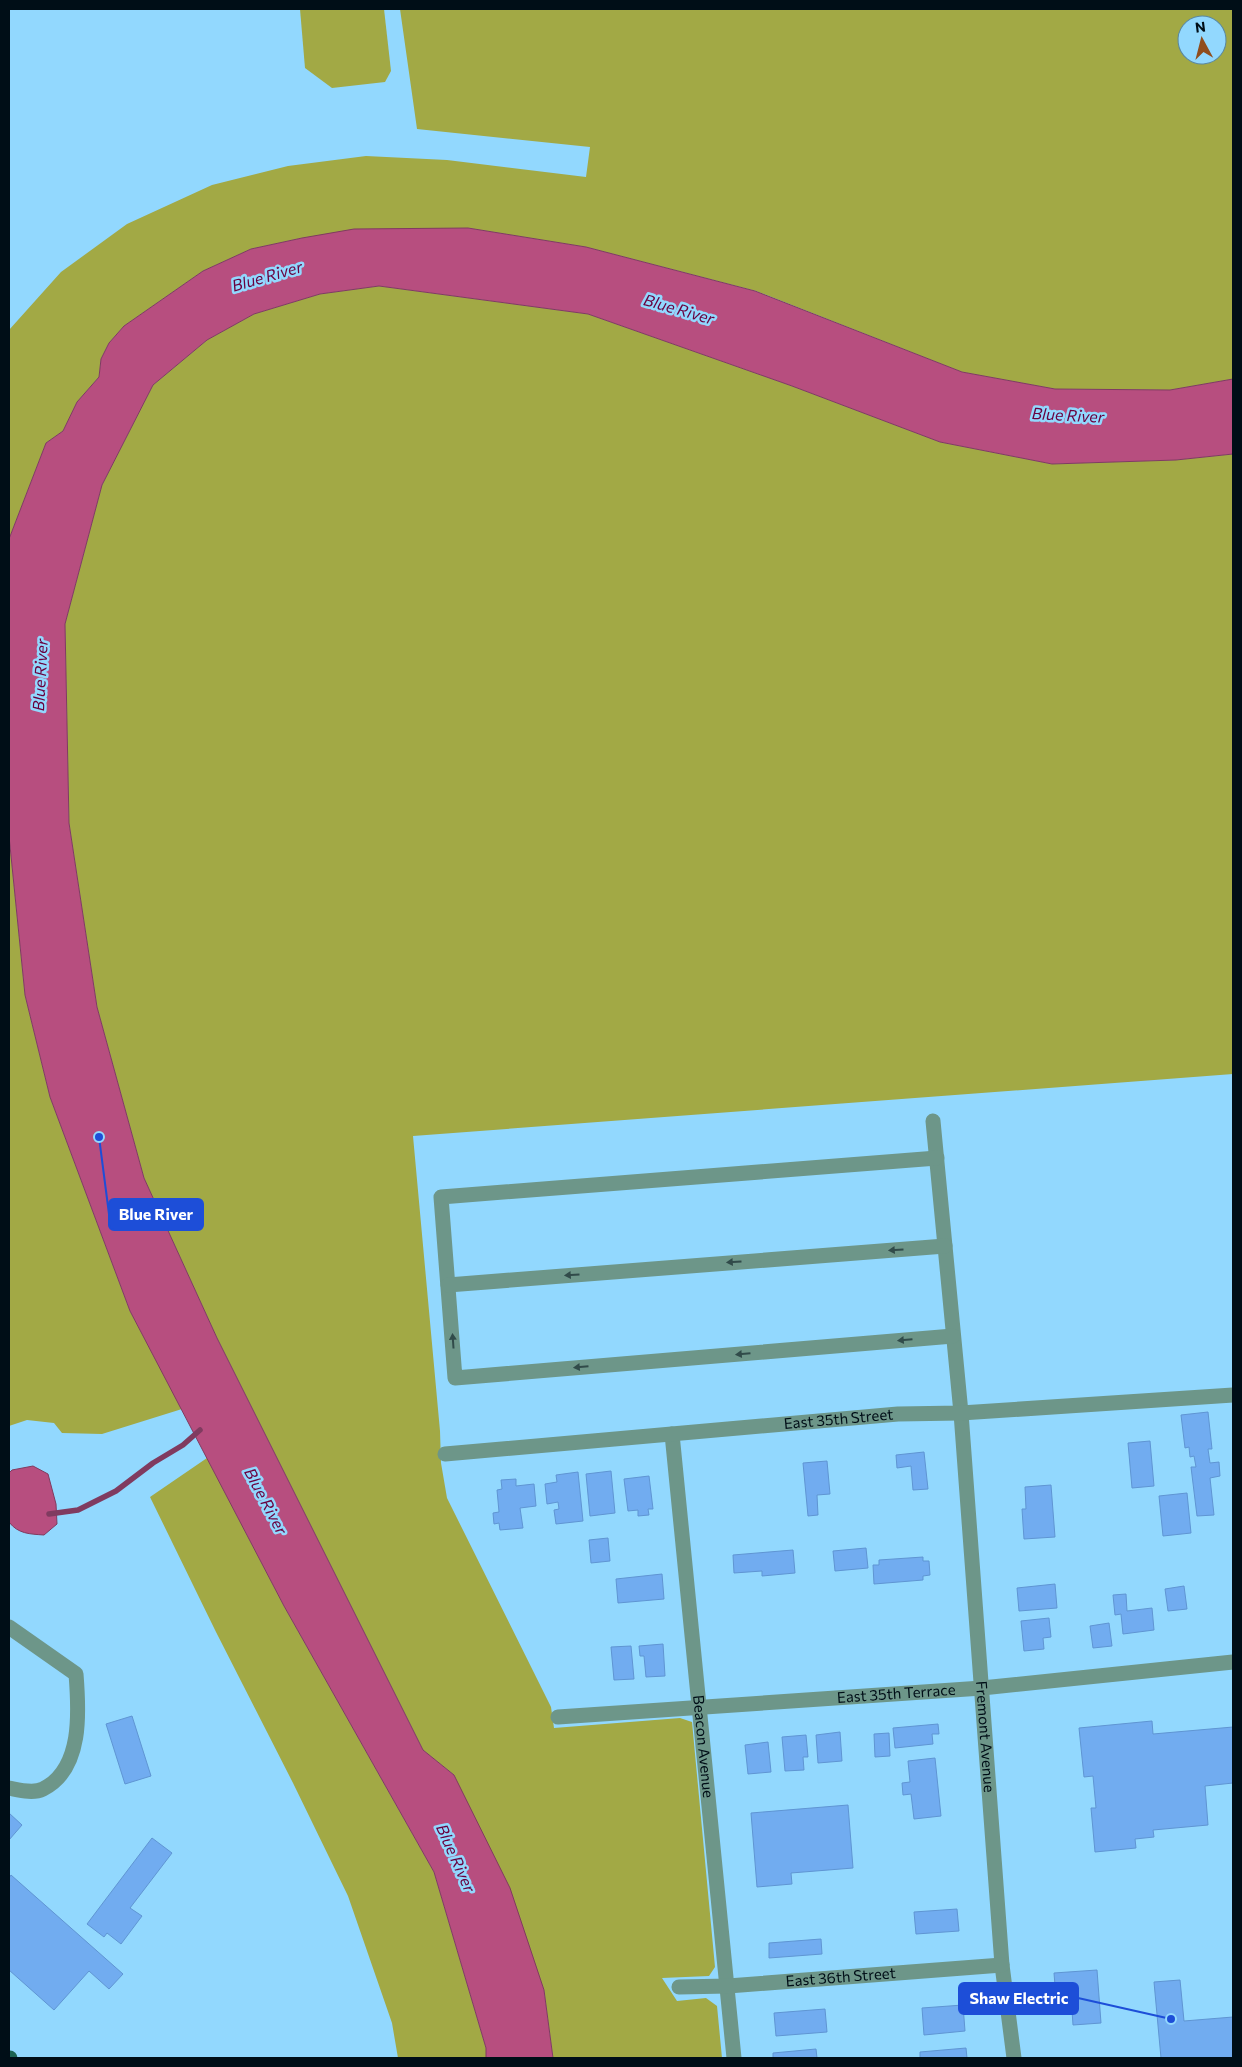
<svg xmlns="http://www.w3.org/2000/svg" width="1242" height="2067" font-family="Commissioner,sans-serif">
	<rect width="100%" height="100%" fill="#92d8fe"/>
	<g fill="#a2a945" fill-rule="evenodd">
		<path d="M300 9H384L391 71 385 82 332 88 305 68Z"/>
		<path d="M400 9H1233V379L1170 390 1055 389 962 372 756 291 586 247 468 228 302 238 251 249 203 271 124 326 109 343 101 359 99 377 77 402 63 431 46 443 9 539V330L61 272 127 224 212 185 288 166 366 156 447 160 586 177 590 147 417 129ZM1187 25H1217V55H1187Z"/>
		<path d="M379 286 588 314 792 386 940 442 1052 464 1176 460 1233 454V1074L413 1136 440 1431 441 1463 447 1498 551 1707 554 1728 680 1718 692 1722 715 1967 709 1976 662 1978 677 2001 706 1998 717 2006 722 2058H553L544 1990 454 1775 423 1750 217 1338 144 1178 97 1007 69 823 65 624 102 485 153 385 207 340 254 314 320 294Z"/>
		<path d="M9 836 25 995 50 1097 130 1311 182 1409 102 1434 62 1433 54 1423 27 1420 9 1426Z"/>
		<path d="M207 1458 284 1606 434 1872 486 2048V2058H398L392 2023 348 1896 293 1783 216 1632 150 1497Z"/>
	</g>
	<g fill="#b74e7f" stroke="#803b60">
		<path d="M468 228 586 247 755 291 962 372 1055 389 1170 390 1233 379V454L1176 460 1052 464 940 442 792 386 588 314 379 286 320 294 254 314 207 340 153 385 102 485 65 624 69 823 97 1007 144 1178 217 1338 423 1750 454 1775 510 1888 544 1990 553 2058H486V2048L434 1872 284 1606 130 1311 50 1097 25 995 9 836V539L46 443 63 431 77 402 99 377 101 359 109 343 124 326 203 271 251 249 302 238 354 229Z"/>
		<path d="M33 1466 48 1474 56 1504 57 1524 44 1535C30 1534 18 1534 9 1522V1473L12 1470Z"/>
	</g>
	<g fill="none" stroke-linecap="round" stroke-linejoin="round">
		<path stroke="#803b60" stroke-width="5.5" d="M49 1514 78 1510 116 1491 153 1463 183 1445 200 1430"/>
	</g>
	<g fill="#71acf0" stroke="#5f95d3">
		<path d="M1208 1412 1212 1449H1208L1210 1463 1219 1462 1220 1476 1210 1478 1214 1515 1197 1516 1191 1467H1196L1194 1456 1190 1457 1189 1447 1185 1448 1181 1415Z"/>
		<path d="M1150 1441 1154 1486 1132 1488 1128 1443Z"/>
		<path d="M924 1452 928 1489 913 1490 911 1466 897 1468 896 1455Z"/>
		<path d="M827 1461 830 1494 817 1495 818 1515 808 1516 803 1463Z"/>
		<path d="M611 1471 615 1513 590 1516 586 1474Z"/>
		<path d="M578 1472 583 1521 556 1524 554 1510 559 1509 558 1502 547 1504 545 1484 557 1482 556 1475Z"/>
		<path d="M649 1476 653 1509H648L649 1515 638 1516V1510L628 1511 624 1479Z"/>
		<path d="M516 1479V1486L534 1484 536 1506 520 1508 523 1528 500 1530 499 1523 494 1524 493 1513 499 1512 497 1490 502 1489 501 1480Z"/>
		<path d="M1051 1485 1055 1537 1024 1539 1022 1509H1026L1025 1487Z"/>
		<path d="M1187 1493 1191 1533 1163 1536 1159 1496Z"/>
		<path d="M608 1538 610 1561 591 1563 589 1540Z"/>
		<path d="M866 1548 868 1568 835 1571 833 1551Z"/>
		<path d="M793 1550 795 1573 762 1576V1571L734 1573 733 1555Z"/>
		<path d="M923 1557V1561H929L930 1575 923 1576V1580L874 1584 873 1565H879V1560Z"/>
		<path d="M662 1574 664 1599 618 1603 616 1579Z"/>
		<path d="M1055 1584 1057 1608 1019 1611 1017 1588Z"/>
		<path d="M1184 1586 1187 1609 1168 1611 1165 1589Z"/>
		<path d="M1126 1594 1127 1611 1152 1608 1154 1630 1123 1634 1121 1614 1115 1615 1113 1595Z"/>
		<path d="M1049 1618 1051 1637 1043 1638 1044 1649 1024 1651 1021 1621Z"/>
		<path d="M1109 1623 1112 1646 1093 1648 1090 1626Z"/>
		<path d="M663 1644 665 1676 646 1677 644 1656H640L639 1646Z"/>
		<path d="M631 1646 634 1679 614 1680 611 1647Z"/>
		<path d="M132 1716 151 1776 125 1784 106 1724Z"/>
		<path d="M1152 1721 1153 1734 1233 1727V1783L1205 1786 1208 1825 1153 1830 1154 1837 1135 1839 1136 1848 1095 1852 1091 1808H1096L1093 1776 1084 1777 1079 1728Z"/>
		<path d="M938 1724 939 1734H932L933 1744 895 1748 893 1728Z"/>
		<path d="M840 1732 842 1761 818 1763 816 1735Z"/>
		<path d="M889 1733 890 1756 875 1757 874 1734Z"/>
		<path d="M806 1735 808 1757H803L804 1770 785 1771 782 1737Z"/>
		<path d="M768 1742 771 1772 748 1774 745 1745Z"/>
		<path d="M935 1758 941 1816 914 1819 911 1794 903 1795 902 1783 910 1782 908 1761Z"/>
		<path d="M848 1805 853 1868 791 1873 792 1884 757 1887 751 1813Z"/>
		<path d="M9 1813 22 1825 9 1840Z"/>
		<path d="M152 1838 172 1853 130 1908 142 1916 121 1944 107 1933 104 1937 87 1924Z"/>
		<path d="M11 1875 123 1974 109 1989 89 1971 54 2010 9 1970V1878Z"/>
		<path d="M957 1909 959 1931 916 1934 914 1912Z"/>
		<path d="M821 1939 822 1954 769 1958V1943Z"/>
		<path d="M1097 1970 1101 2023 1073 2025 1071 1996 1056 1998 1054 1973Z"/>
		<path d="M1180 1980 1184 2021 1233 2017V2058H1161L1154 1982Z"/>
		<path d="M963 2005 965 2031 924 2035 922 2008Z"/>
		<path d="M825 2009 827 2032 776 2036 774 2013Z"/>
		<path d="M966 2048 967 2058H920V2052Z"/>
		<path d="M816 2049 817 2058H773V2053Z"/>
	</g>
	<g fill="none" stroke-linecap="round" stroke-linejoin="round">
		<g stroke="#6d9689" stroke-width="15">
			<path id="s1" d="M933 1121 961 1413 1002 1965 1014 2058"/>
			<path d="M937 1158 441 1197 455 1378 953 1336"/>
			<path d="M448 1285 945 1246"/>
			<path id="s2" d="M672 1434 734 2058"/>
			<path id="s3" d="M445 1454 898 1414 961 1413 1233 1395"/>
			<path d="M9 1627 76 1674C79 1711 83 1769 43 1789 33 1794 19 1790 9 1788"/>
			<path id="s4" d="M558 1717 982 1688 1233 1662"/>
			<path id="s5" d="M679 1987 728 1986 1002 1965"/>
		</g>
		<path stroke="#1d6352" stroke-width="15" d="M9 2058H10"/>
	</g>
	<defs><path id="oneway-solid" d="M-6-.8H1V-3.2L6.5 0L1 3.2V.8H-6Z" transform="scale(1.25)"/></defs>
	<g fill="#314b4a">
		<use href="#oneway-solid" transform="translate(896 1250) rotate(176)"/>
		<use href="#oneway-solid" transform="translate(734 1262) rotate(176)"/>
		<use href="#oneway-solid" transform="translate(572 1275) rotate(176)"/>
		<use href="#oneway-solid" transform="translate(905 1340) rotate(175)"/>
		<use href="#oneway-solid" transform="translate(453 1341) rotate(-94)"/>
		<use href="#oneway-solid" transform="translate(743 1354) rotate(175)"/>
		<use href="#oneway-solid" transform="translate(581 1367) rotate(175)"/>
	</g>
	<g text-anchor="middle" stroke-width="5" stroke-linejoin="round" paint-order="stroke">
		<g font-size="15" fill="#000e17" stroke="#92d8fe">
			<text dy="5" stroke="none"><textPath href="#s3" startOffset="395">East 35th Street</textPath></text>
			<text dy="5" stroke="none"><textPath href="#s4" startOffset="339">East 35th Terrace</textPath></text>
			<text dy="5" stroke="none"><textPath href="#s1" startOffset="618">Fremont Avenue</textPath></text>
			<text dy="5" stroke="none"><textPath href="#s2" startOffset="314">Beacon Avenue</textPath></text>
			<text dy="5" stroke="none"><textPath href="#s5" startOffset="162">East 36th Street</textPath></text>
		</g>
		<g font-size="16" font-style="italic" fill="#69003e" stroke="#92d8fe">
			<text transform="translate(267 276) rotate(-16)" y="6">Blue River</text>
			<text transform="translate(679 309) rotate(16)" y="6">Blue River</text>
			<text transform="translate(1068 415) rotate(3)" y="6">Blue River</text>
			<text transform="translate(40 675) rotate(-87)" y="6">Blue River</text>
			<text transform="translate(266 1501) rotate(62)" y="6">Blue River</text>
			<text transform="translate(456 1858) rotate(66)" y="6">Blue River</text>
		</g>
	</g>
	<path fill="none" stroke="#1d4ed8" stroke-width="2" d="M99 1137L109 1214M1171 2019L1078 1998"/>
	<g fill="#1d4ed8" stroke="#92d8fe" stroke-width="2">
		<circle cx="99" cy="1137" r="5"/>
		<circle cx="1171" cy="2019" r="5"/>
	</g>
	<g fill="#1d4ed8" stroke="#1d4ed8" stroke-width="2">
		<rect x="109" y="1199" width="94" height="31" rx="5"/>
		<rect x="959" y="1983" width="119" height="31" rx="5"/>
	</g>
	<g font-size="16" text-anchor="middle" font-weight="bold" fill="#fff">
		<text x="156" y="1220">Blue River</text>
		<text x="1019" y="2004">Shaw Electric</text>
	</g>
	<rect width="1242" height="2067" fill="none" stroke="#000e17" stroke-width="20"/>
	<g transform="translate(1202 40) rotate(353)"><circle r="24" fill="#92d8fe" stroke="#5887a2"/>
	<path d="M0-4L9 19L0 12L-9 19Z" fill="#904d1c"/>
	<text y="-8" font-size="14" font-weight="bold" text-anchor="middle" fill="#000e17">N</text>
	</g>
</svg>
